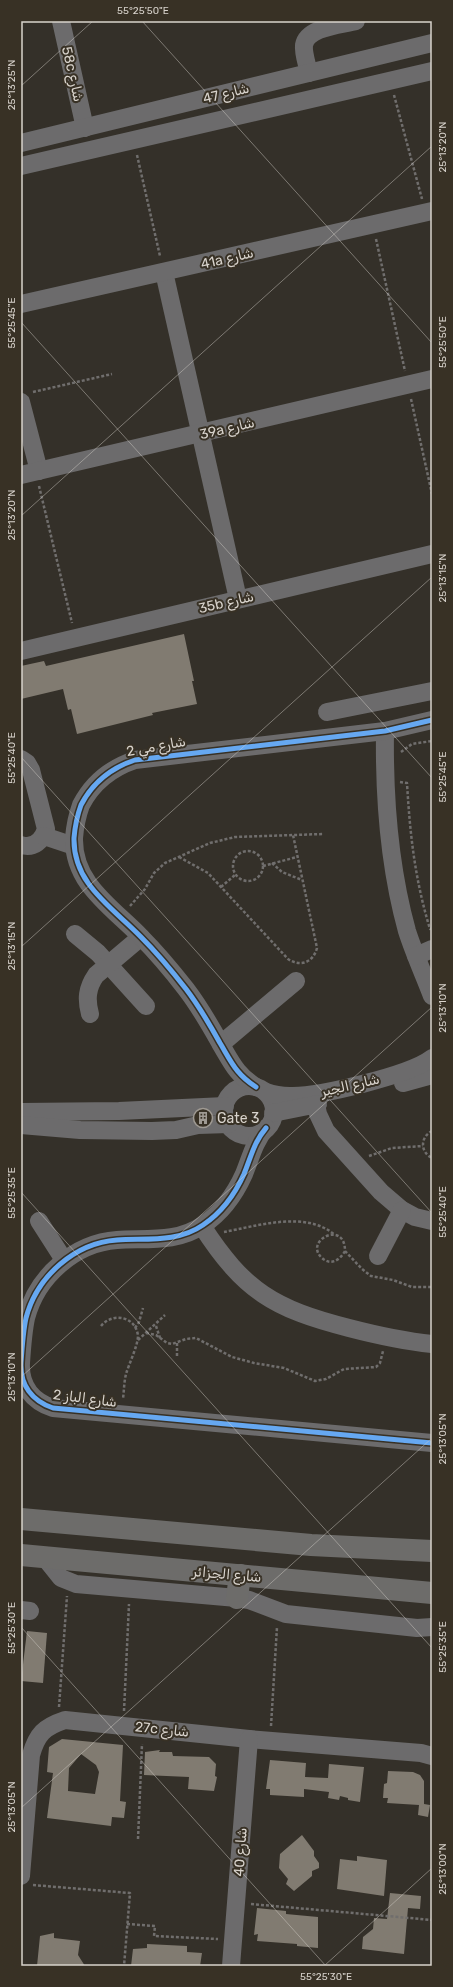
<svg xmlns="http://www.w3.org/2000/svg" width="453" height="1987" font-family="Rubik,'Noto Naskh Arabic',sans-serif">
	<rect width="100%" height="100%" fill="#343029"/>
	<g fill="#817b71" fill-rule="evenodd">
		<path d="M184 634 194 681H192L197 704 152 713 153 715 77 734 71 709 68 710 63 689 21 699V666L44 661 46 666Z"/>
		<path d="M27 1631 47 1633 43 1683 21 1681Z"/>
		<path d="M62 1739 123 1745 120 1801 126 1802 124 1818 112 1817 111 1826 47 1818 53 1773 47 1772 49 1747ZM81 1754 96 1765 99 1772 95 1794 68 1791 69 1768Z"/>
		<path d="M160 1750 159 1752H172L173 1756 209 1757 216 1764 215 1776 217 1777 214 1791 188 1789 189 1777 144 1775 145 1752Z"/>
		<path d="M270 1760 306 1763 305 1777 328 1778 329 1764 364 1767 360 1802 348 1800V1798L340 1796 339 1800 328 1798 329 1792 304 1789V1797L270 1795V1789H266Z"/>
		<path d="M388 1771 413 1772 420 1775 424 1781V1804L430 1805 428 1817 418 1815 419 1805 387 1803 388 1798H383L384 1784 387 1783Z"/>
		<path d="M302 1835 314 1851V1856L319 1863V1868L312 1871V1876L294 1891 286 1884 288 1879 279 1868 280 1854Z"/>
		<path d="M357 1856 387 1860 384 1896 337 1889 340 1859 357 1861Z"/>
		<path d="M390 1893 421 1896 420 1909 408 1908 404 1954 362 1949 363 1937 373 1929 374 1918 387 1919Z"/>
		<path d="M257 1908 286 1911V1914L318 1917V1948L297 1946V1944L257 1941 258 1934 254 1935Z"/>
		<path d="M54 1933V1938L80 1941 78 1955 85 1966H37L40 1936Z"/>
		<path d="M147 1944 187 1946V1952L202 1953 200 1966H131L133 1949 147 1948Z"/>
	</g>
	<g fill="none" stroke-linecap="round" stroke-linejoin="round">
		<g stroke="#706e6d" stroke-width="2.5" stroke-dasharray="3 2" stroke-linecap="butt">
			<path d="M394 95 422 199"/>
			<path d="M137 155 160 256"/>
			<path d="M376 239 405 371"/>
			<path d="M33 392 112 374"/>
			<path d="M411 399 432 494"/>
			<path d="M39 486 72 623"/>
			<path d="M401 752 412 744 432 741"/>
			<path d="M400 782 407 783C410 835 415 880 430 929L432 928"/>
			<circle cx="248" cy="866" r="15"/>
			<path d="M179 857 208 873 288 959C300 967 313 963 317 948L293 835"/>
			<path d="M272 863 282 872 302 880"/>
			<path d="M263 866 297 857"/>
			<path d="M221 887 235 875"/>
			<path d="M130 906 145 889 154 873 165 863 210 843 235 837 323 834"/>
			<path d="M432 1131C420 1137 420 1152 432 1158"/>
			<path d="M369 1156 392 1148 423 1146"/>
			<path d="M224 1232C257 1226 306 1210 335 1235"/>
			<path d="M345 1251C340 1260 331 1266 322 1258 303 1241 345 1219 345 1251L362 1269 371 1276 393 1280 412 1287H432"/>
			<path d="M101 1326C112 1312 136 1316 138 1336 138 1345 129 1364 126 1374 124 1382 124 1391 123 1399"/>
			<path d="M156 1326 160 1338"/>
			<path d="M135 1328 139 1322 143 1308"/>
			<path d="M146 1333 156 1335 167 1343 172 1344 186 1339 196 1338 232 1357 254 1363 284 1368 315 1381 326 1379 344 1369 376 1367 380 1363 383 1351"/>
			<path d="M138 1340 165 1315"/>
			<path d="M177 1356V1343"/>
			<path d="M59 1707 67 1596"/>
			<path d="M124 1711 129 1604"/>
			<path d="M271 1726 277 1627"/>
			<path d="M138 1839 142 1744"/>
			<path d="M33 1885 130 1893 124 1966"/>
			<path d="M251 1904 432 1920"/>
			<path d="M127 1924 155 1926 154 1936 218 1939"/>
		</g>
		<g stroke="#6c6b6c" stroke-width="18">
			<path d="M61 21 85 128"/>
			<path d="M309 73C307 64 303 53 304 45 307 27 341 25 356 21"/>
			<path d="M21 143 432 43"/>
			<path d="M21 166 432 71"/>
			<path d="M164 272 238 599"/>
			<path d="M21 304 432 211"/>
			<path d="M21 402 39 471"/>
			<path d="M21 475 432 379"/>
			<path d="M21 651 432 554"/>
			<path d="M327 712 432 691"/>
			<path d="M385 731C384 798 389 866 407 931 414 953 424 975 432 996"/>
			<path d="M21 759 27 763 31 770 46 829C42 841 34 849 21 845"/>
			<path d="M44 836 74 846"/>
			<path d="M75 934 98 953 146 1006"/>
			<path d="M416 956 432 949"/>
			<path d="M90 1014C86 999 87 988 96 975L141 937"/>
			<path d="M221 1044 296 981"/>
			<path d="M403 1083 432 1075"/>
			<circle cx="249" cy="1111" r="25"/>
			<path d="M256 1087C236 1074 232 1063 220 1043 210 1025 199 1006 186 989 172 971 157 953 141 937 112 907 73 884 74 838 75 826 77 816 81 805 93 782 111 768 135 760L385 731 432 720"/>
			<path d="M266 1092C274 1095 282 1096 290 1096 318 1097 410 1075 432 1058"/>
			<path d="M316 1104 318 1114 326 1131 381 1192 402 1210 415 1217 432 1221"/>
			<path d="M21 1112 119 1111 225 1106"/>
			<path d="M273 1113 318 1104"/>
			<path d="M21 1125 80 1130 152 1131 176 1130 198 1125 229 1124"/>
			<path d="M266 1128C254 1142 251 1157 244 1174 235 1194 221 1213 203 1225 177 1243 146 1238 117 1240 75 1243 37 1276 26 1318 23 1332 22 1348 21 1363 20 1385 32 1401 53 1408L432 1443"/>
			<path d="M39 1221 64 1260"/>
			<path d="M202 1226C244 1291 274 1309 349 1328 376 1335 403 1341 432 1344"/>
			<path d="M378 1256 402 1210"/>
			<path d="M45 1558 61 1578 76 1584 237 1598 249 1600 286 1614 417 1628 432 1627"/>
			<path d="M21 1610 30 1611"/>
			<path d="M21 1876 31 1755C37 1734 44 1727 65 1720L249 1739 421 1753 432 1756"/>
			<path d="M231 1966 249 1739"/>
		</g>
		<g stroke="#6d6c6a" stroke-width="22">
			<path d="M21 1519 311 1545 432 1551"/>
			<path d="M21 1555 432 1593"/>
			<path d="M237 1598 240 1575"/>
		</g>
		<defs>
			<g id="cycleway">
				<path d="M256 1087C236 1074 232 1063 220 1043 210 1025 199 1006 186 989 172 971 157 953 141 937 112 907 73 884 74 838 75 826 77 816 81 805 93 782 111 768 135 760L385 731 432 720"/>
				<path d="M266 1128C254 1142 251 1157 244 1174 235 1194 221 1213 203 1225 177 1243 146 1238 117 1240 75 1243 37 1276 26 1318 23 1332 22 1348 21 1363 20 1385 32 1401 53 1408L432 1443"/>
			</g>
		</defs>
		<use href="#cycleway" stroke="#383125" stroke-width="8"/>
		<use href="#cycleway" stroke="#66a8f1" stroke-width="5"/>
	</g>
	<path fill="none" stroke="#d8d3cc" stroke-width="1" stroke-opacity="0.45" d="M142 21 432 343M21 86 93 21M21 322 432 778M21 516 432 146M21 757 432 1213M21 947 432 577M21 1192 432 1648M21 1377 432 1007M21 1627 326 1966M21 1808 432 1438M324 1966 432 1868"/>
	<defs>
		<symbol id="building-ring" viewBox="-11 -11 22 22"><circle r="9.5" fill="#383125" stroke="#9f9a93" stroke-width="1.5"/><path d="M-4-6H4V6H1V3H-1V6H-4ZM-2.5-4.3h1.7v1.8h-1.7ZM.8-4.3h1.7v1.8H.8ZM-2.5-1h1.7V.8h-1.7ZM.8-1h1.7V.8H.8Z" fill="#9f9a93"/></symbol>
	</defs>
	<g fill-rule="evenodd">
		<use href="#building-ring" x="192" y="1107" width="22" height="22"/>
	</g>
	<g text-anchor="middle" stroke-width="4" stroke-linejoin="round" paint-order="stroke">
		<g font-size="14" fill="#d8d3cc" stroke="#383125">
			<text transform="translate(73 74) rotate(77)" y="5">58c شارع</text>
			<text transform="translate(226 93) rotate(-14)" y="5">شارع 47</text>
			<text transform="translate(227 258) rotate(-13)" y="5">41a شارع</text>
			<text transform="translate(227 428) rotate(-13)" y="5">39a شارع</text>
			<text transform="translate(226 602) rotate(-13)" y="5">35b شارع</text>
			<text transform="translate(156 746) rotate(-10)" y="5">شارع مي 2</text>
			<text transform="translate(350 1085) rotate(-13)" y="5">شارع الجير</text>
			<text transform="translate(85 1398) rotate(7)" y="5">شارع الباز 2</text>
			<text transform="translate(227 1574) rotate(5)" y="5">شارع الجزائر</text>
			<text transform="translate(162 1729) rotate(6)" y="5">27c شارع</text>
			<text transform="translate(240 1852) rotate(-86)" y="5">شارع 40</text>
		</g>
		<g font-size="14" fill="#d8d3cc" stroke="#383125" text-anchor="start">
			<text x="217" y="1123">Gate 3</text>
		</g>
	</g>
	<rect width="453" height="1987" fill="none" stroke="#383125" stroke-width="44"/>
	<rect x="22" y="22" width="409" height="1943" fill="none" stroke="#d8d3cc" stroke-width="1.5"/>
	<g font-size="10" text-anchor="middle" fill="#d8d3cc">
		<text x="143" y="14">55°25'50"E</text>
		<text transform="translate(11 85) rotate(-90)" y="4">25°13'25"N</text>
		<text transform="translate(442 147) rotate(-90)" y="4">25°13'20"N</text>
		<text transform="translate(11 323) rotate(-90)" y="4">55°25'45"E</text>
		<text transform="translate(442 342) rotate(-90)" y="4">55°25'50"E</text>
		<text transform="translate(11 515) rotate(-90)" y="4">25°13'20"N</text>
		<text transform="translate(442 578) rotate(-90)" y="4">25°13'15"N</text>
		<text transform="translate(11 758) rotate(-90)" y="4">55°25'40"E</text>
		<text transform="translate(442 777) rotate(-90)" y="4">55°25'45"E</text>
		<text transform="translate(11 946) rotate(-90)" y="4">25°13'15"N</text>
		<text transform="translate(442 1008) rotate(-90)" y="4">25°13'10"N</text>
		<text transform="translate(11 1193) rotate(-90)" y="4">55°25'35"E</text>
		<text transform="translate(442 1212) rotate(-90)" y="4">55°25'40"E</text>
		<text transform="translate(11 1377) rotate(-90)" y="4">25°13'10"N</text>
		<text transform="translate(442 1439) rotate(-90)" y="4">25°13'05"N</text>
		<text transform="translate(11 1628) rotate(-90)" y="4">55°25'30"E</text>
		<text transform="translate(442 1647) rotate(-90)" y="4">55°25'35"E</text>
		<text transform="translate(11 1807) rotate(-90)" y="4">25°13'05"N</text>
		<text transform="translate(442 1869) rotate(-90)" y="4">25°13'00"N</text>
		<text x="326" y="1980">55°25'30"E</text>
	</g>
</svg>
